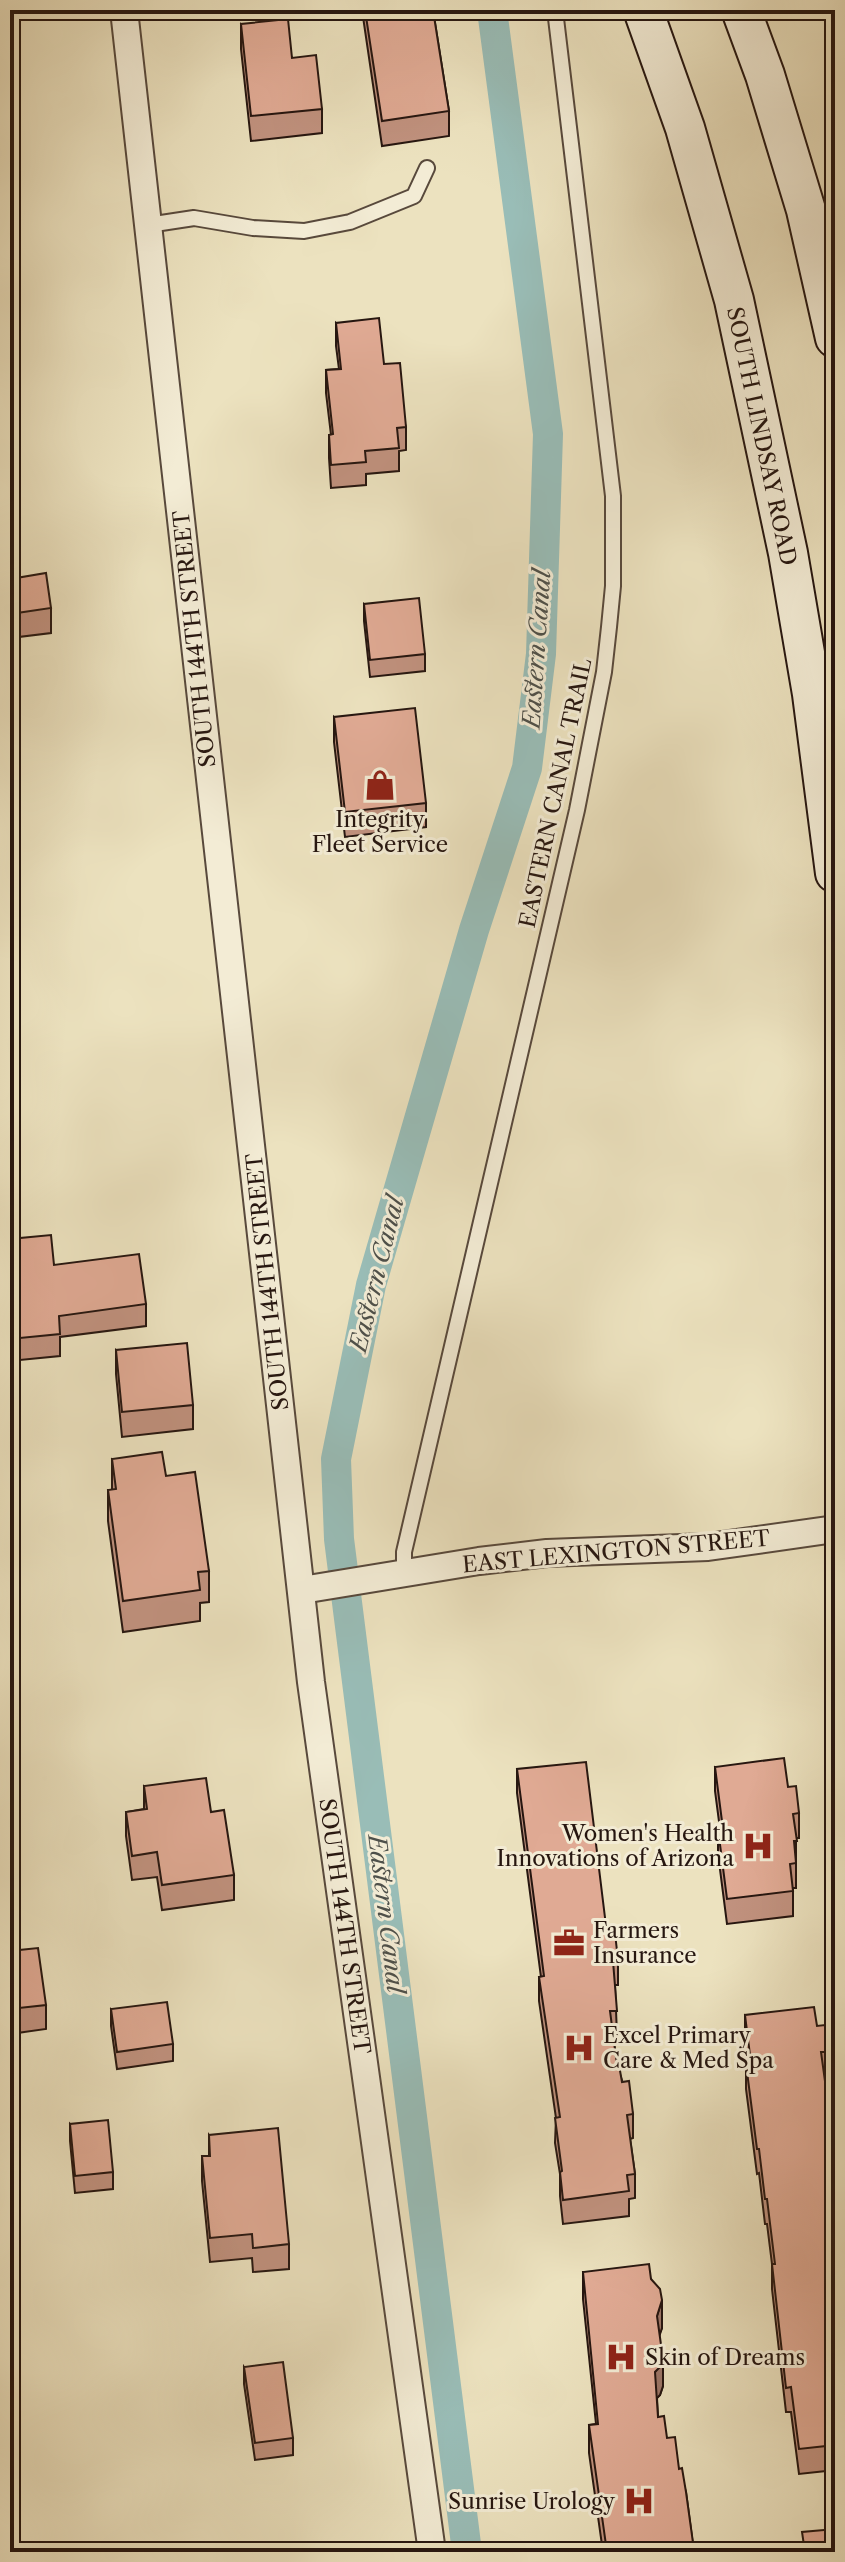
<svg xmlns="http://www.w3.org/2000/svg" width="845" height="2562" font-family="'Libre Caslon Text',serif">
	<rect width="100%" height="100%" fill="#ece2bf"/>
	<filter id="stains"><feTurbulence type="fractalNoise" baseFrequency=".0025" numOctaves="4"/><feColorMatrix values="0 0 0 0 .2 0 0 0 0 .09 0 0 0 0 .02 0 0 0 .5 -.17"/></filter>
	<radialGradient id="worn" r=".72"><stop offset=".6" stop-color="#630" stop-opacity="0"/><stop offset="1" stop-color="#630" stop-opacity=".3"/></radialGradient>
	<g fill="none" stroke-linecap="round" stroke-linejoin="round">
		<path stroke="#99bdb7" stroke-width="30" d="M467 2552 339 1539 336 1459 371 1285 474 930 527 768 541 654 548 434 492 10"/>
		<defs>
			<g id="lane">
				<path d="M148 225 194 218 253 228 304 231 350 222 414 196 427 168"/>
				<path d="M404 1573V1552L577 810 604 672 609 627 613 586V496L555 10"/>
			</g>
			<g id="street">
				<path d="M124 10 311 1682 432 2552"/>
				<path d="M302 1590 479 1561 547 1553 708 1547 835 1529"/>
			</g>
			<g id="secondary">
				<path d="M643 10 685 128 734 300 788 553 812 694 835 873"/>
				<path d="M741 10 765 75 806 210 835 338"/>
			</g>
		</defs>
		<use href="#lane" stroke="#58493c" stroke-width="18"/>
		<use href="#street" stroke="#58493c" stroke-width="30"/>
		<use href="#secondary" stroke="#261610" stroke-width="42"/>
		<use href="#lane" stroke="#f3ecd5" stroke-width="14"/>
		<use href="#street" stroke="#f3ecd5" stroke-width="26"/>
		<use href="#secondary" stroke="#f3ecd5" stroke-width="38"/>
	</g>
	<g fill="#c1927f" stroke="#261610" stroke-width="2">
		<path d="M362 10H433L449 111V136L382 146Z"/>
		<path d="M827 10H835V12L827 13Z"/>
		<path d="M241 24 292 58 322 109V133L251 141 241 49Z"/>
		<path d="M336 323 384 364 406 427V450L399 451V471L366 474V485L331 488 329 458V435H331L326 393V370L339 369 336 346Z"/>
		<path d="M10 555 16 578 51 608V633L10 638Z"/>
		<path d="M364 604 425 654V671L370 677 364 621Z"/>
		<path d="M334 717 426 803V827L345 837 334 742Z"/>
		<path d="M10 1239 54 1265 146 1304V1326L60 1337V1356L10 1361Z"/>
		<path d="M116 1350 193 1405V1429L122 1437 116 1374Z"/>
		<path d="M112 1459 166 1476 209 1571V1602L200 1603V1621L123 1632 108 1521V1490H112Z"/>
		<path d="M715 1767 788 1787 799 1813V1838H796V1888H793V1916L727 1924 718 1854V1829H720L715 1791Z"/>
		<path d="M517 1769 607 1934 618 1960V1985H615L617 2035 613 2036 617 2065 633 2114V2138L630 2139 635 2174V2198L629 2199V2216L563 2224 560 2196V2174L555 2143 556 2118 539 2001V1977H541L517 1793Z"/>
		<path d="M144 1786 211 1812 234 1875V1900L162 1910 157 1877 132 1880 126 1836V1812L144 1809Z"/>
		<path d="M10 1951 46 2005V2029L10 2034Z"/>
		<path d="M111 2009 173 2044V2061L117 2069 111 2026Z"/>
		<path d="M745 2015 817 2026 828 2052V2076L825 2077 831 2125V2150H830L835 2192V2470L799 2474 791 2412H786L772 2289V2264L767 2224H765L759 2173 757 2174 746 2089V2064H748L745 2040Z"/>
		<path d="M70 2124 113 2172V2189L75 2193 70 2141Z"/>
		<path d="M209 2135 289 2244V2269L253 2272 252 2258 210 2262 202 2181V2156H209Z"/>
		<path d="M583 2272 651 2279 662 2328 659 2335 663 2386 660 2395 657 2398 658 2417 679 2469 686 2492 694 2552H603L589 2453V2425L596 2424 583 2299Z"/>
		<path d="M244 2367 293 2438V2455L255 2460 244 2384Z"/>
	</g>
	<g fill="#9d7768" stroke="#261610" stroke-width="2">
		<path d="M662 2300V2328L657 2343V2316Z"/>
		<path d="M663 2359V2386L660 2395 655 2400V2372Z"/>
	</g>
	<g fill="#e0aa94" stroke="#261610" stroke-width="2">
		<path d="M365 10H433L449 111 382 121Z"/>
		<path d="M288 19 292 58 316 55 322 109 251 116 241 24Z"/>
		<path d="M379 318 384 364 400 363 406 427 397 428 399 448 365 451 366 462 331 465 329 435 333 434 326 370 341 369 336 323Z"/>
		<path d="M10 555H13L16 578 46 573 51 608 10 614Z"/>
		<path d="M419 598 425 654 370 660 364 604Z"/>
		<path d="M415 708 426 803 345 812 334 717Z"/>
		<path d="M51 1235 54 1265 139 1254 146 1304 59 1316 60 1334 10 1339V1239Z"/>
		<path d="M187 1343 193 1405 122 1412 116 1350Z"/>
		<path d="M162 1452 166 1476 195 1472 209 1571 198 1572 200 1590 123 1601 108 1490 116 1489 112 1459Z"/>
		<path d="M784 1758 788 1787 796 1786 799 1813 793 1814 797 1841H794L796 1863 790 1864 793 1891 727 1899 718 1829H723L715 1767Z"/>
		<path d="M586 1762 607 1934 615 1933 618 1960 613 1961 617 2011H610L617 2065H619L622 2082 629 2081 633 2114 627 2115 635 2174 627 2175 629 2191 563 2200 560 2172 562 2171 555 2118 560 2117 539 1977 544 1976 517 1769Z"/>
		<path d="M206 1778 211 1812 224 1810 234 1875 162 1885 157 1852 132 1856 126 1812 147 1809 144 1786Z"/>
		<path d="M38 1948 46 2005 10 2009V1951Z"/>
		<path d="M167 2002 173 2044 117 2052 111 2009Z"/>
		<path d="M814 2007 817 2026 825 2025 828 2052H821L831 2125 827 2126 835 2192V2445L799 2449 791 2387 786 2388 772 2264H775L767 2199H765L759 2149H757L746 2064 751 2063 745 2015Z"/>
		<path d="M108 2120 113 2172 75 2176 70 2124Z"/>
		<path d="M278 2128 289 2244 253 2248 252 2234 210 2238 202 2156H210L209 2135Z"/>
		<path d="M649 2264 651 2279 660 2289 662 2300 657 2316 663 2359 660 2367 655 2372 658 2417 664 2416 667 2438 675 2437 679 2469 682 2468 686 2492 694 2550H691V2552H607L589 2425 598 2424 583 2272Z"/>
		<path d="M283 2362 293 2438 255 2443 244 2367Z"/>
		<path d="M835 2529V2552H805L802 2532Z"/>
	</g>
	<defs>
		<symbol id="shop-bare" viewBox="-9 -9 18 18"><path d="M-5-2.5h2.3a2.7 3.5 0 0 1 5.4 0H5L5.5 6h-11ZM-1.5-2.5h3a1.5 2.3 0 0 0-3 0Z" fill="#8f2418" stroke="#f3ecd5" stroke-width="2.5" paint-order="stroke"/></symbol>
		<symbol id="hospital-bare" viewBox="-9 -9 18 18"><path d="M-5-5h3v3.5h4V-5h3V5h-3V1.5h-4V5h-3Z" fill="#8f2418" stroke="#f3ecd5" stroke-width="2.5" paint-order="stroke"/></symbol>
		<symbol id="office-bare" viewBox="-9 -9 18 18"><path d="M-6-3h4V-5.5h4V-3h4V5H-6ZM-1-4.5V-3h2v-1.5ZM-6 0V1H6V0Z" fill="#8f2418" stroke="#f3ecd5" stroke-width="2.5" paint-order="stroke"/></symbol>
	</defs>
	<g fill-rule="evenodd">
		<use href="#shop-bare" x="358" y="763" width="44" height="44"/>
		<use href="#hospital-bare" x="736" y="1824" width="44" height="44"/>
		<use href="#office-bare" x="547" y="1921" width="44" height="44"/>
		<use href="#hospital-bare" x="557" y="2026" width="44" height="44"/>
		<use href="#hospital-bare" x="599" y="2335" width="44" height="44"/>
		<use href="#hospital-bare" x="617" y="2479" width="44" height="44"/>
	</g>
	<g text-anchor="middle" stroke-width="6" stroke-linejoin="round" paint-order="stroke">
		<g font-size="22" fill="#261610" stroke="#f3ecd5">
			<text transform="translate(762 436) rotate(78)" y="8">SOUTH LINDSAY ROAD</text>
			<text transform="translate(194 639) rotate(-96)" y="8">SOUTH 144TH STREET</text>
			<text transform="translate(555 793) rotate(-78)" y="8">EASTERN CANAL TRAIL</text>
			<text transform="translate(267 1282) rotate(-96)" y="8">SOUTH 144TH STREET</text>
			<text transform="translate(616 1551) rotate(-5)" y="8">EAST LEXINGTON STREET</text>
			<text transform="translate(345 1926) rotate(82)" y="8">SOUTH 144TH STREET</text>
		</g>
		<g font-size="22" fill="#261610" stroke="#f3ecd5" text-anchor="start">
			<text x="380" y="827" text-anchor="middle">Integrity<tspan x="380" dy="25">Fleet Service</tspan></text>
			<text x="734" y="1841" text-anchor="end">Women's Health<tspan x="734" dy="25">Innovations of Arizona</tspan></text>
			<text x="593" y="1938">Farmers<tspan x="593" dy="25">Insurance</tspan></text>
			<text x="603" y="2043">Excel Primary<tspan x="603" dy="25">Care &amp; Med Spa</tspan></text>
			<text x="645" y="2365">Skin of Dreams</text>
			<text x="615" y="2509" text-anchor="end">Sunrise Urology</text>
		</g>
		<g font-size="24" font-style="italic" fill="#4e504a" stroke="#f3ecd5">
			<text transform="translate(537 649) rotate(-86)" y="8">Eastern Canal</text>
			<text transform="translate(377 1274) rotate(-76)" y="8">Eastern Canal</text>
			<text transform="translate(386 1914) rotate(83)" y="8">Eastern Canal</text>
		</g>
	</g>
	<rect width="845" height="2562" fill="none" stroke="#ece2bf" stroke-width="40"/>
	<rect x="12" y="12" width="821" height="2538" fill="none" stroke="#261610" stroke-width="4"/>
	<rect x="20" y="20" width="805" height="2522" fill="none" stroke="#261610" stroke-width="2"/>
	<rect width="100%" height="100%" filter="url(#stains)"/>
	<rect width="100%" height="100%" fill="url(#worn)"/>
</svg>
